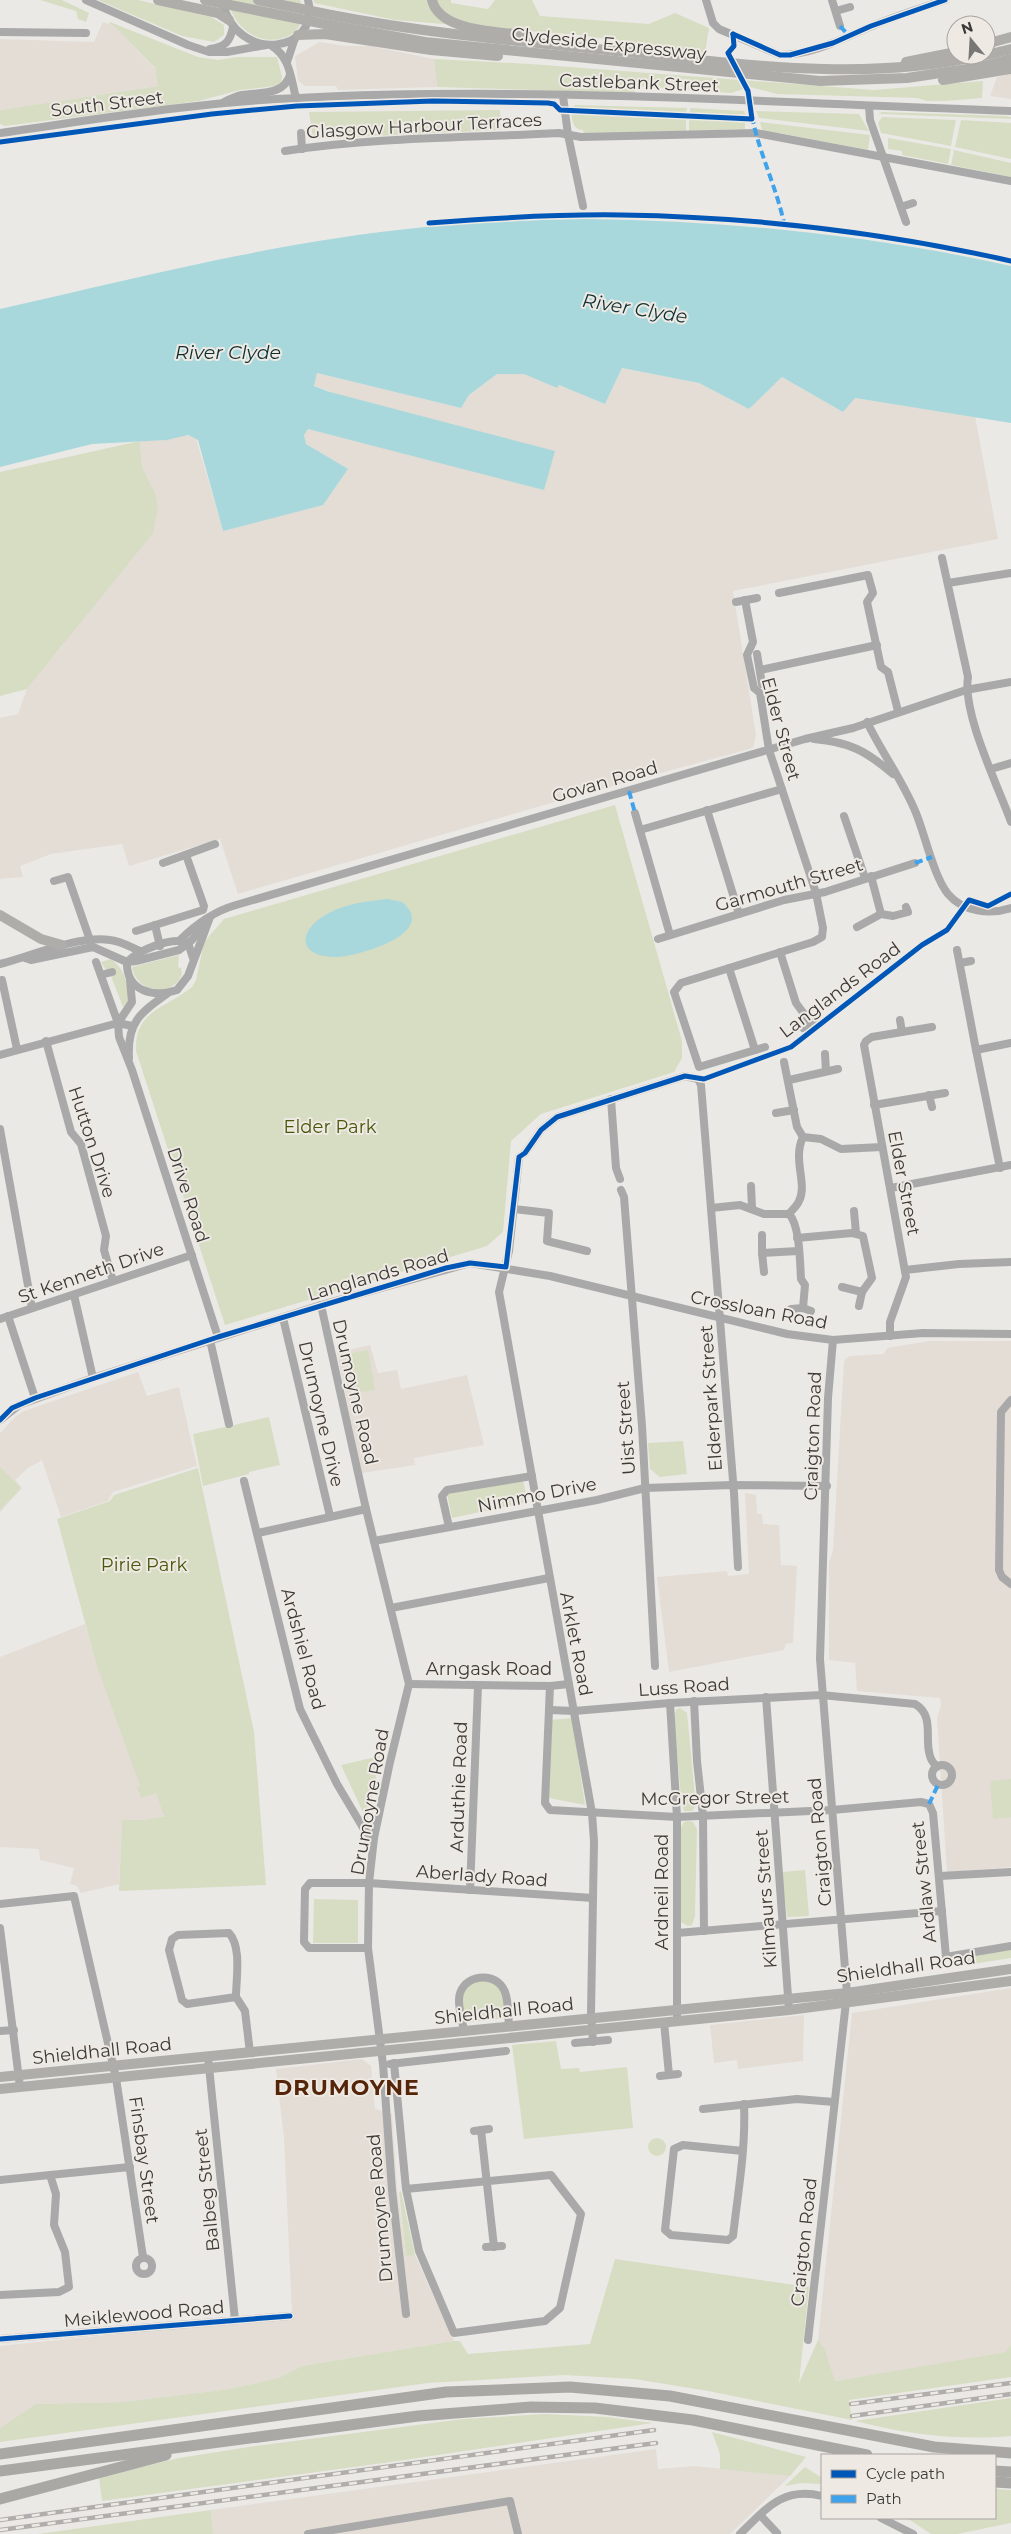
<svg xmlns="http://www.w3.org/2000/svg" width="1011" height="2534" font-family="Montserrat,sans-serif">
	<rect width="100%" height="100%" fill="#ebe9e6"/>
	<g fill="#e3ddd5">
		<path d="M103 22 114 26 155 69 158 86 0 110V39L94 42Z"/>
		<path d="M320 42 347 46H370L434 59 437 87 338 90 336 86H304L298 80 295 56Z"/>
		<path d="M1011 74V99L990 96 997 77Z"/>
		<path d="M622 368 699 383 749 409 782 377 843 412 854 398 975 416 998 539 733 591 756 735 753 748 551 803 238 894 220 839 129 866 122 844 51 854 20 866 23 877 0 879V718L18 714 27 689 63 645 156 495 142 467 140 441 167 440 185 435 196 438 223 531 315 449 306 444 304 435 305 430 308 429 320 430 330 391 314 386 317 373 461 408 469 395 497 374 524 373 557 388 559 385 605 404Z"/>
		<path d="M929 1341H1011V1867L947 1872 937 1718 941 1705 940 1698 857 1691 855 1663 829 1660V1562L833 1550 844 1361 849 1356 884 1354 887 1348Z"/>
		<path d="M370 1345 378 1373 397 1370 401 1389 467 1375 484 1445 414 1458 415 1465 362 1473 337 1353Z"/>
		<path d="M138 1372 147 1396 179 1387 197 1466 113 1492 108 1501 61 1517 42 1460 28 1468 15 1480 22 1488 0 1512V1433L15 1417 24 1411Z"/>
		<path d="M745 1493 756 1495 757 1514H762L763 1524 779 1525 781 1565 797 1566 793 1643 786 1644 784 1650 669 1672 657 1577 727 1571 728 1576 749 1574Z"/>
		<path d="M85 1624 96 1663 111 1700 140 1786 138 1787 141 1797 156 1793 163 1814 165 1813 166 1816 144 1820H122L119 1884 81 1893 77 1886 70 1884 74 1868 40 1860 39 1849 0 1847V1657Z"/>
		<path d="M1011 1988V2345L1007 2352 835 2381 825 2349 818 2340 852 2013Z"/>
		<path d="M804 2015 803 2061 738 2069 737 2060 714 2063 710 2025Z"/>
		<path d="M362 2059 371 2066 375 2109 392 2114 397 2187 406 2255H415L454 2341 302 2366 278 2378 230 2389 123 2402 37 2404 0 2428V2346L292 2316 284 2138 276 2069Z"/>
		<path d="M656 2449 658 2469 695 2466 790 2476 730 2534H213L211 2510Z"/>
	</g>
	<g fill="#d7ddc3">
		<path d="M40 0H62L89 13 86 22 78 19 76 11Z"/>
		<path d="M98 0H138L211 17 224 25V35L214 42 182 36Z"/>
		<path d="M228 0H300C317 48 240 58 228 0Z"/>
		<path d="M314 0H451V3L488 9 495 0H532L540 16 649 24 675 13 709 28 705 53 579 35 395 20 314 3Z"/>
		<path d="M110 22 198 57 218 60 237 57H277L282 77 281 83 275 86 240 90 199 101 5 126 0 124V110L158 86 155 68 114 26 109 24Z"/>
		<path d="M434 59 531 64 874 90 983 81 982 98 945 101H927L917 98 777 94 750 87 731 93 637 86 634 89 635 93 437 87Z"/>
		<path d="M575 105 687 108 686 113 572 108Z"/>
		<path d="M690 108 744 111 746 117 690 113Z"/>
		<path d="M500 110 501 130 313 139 309 112Z"/>
		<path d="M756 111 859 114 869 131 759 118Z"/>
		<path d="M580 112 686 116V131L584 134 583 130C573 129 573 123 571 114Z"/>
		<path d="M882 112 1007 116 1011 117V119L878 114Z"/>
		<path d="M689 116 745 120V132L743 129 689 131Z"/>
		<path d="M882 117 956 120 951 146 881 133 878 123Z"/>
		<path d="M961 120 1011 123V159L955 147Z"/>
		<path d="M760 122 870 135 868 150 779 133 777 135 763 133Z"/>
		<path d="M888 138 951 149 948 164 902 155V151L888 149Z"/>
		<path d="M954 150 1011 163V177L951 165Z"/>
		<path d="M140 441 142 467 156 495 158 508 153 533 27 689 0 696V472Z"/>
		<path d="M615 805 682 1041V1058L674 1072 541 1114 511 1141 503 1232 487 1246 225 1325 136 1051C134 1010 167 1008 192 987L196 980 204 942 224 919Z"/>
		<path d="M179 955 178 967 181 968 182 974C173 999 135 992 132 967Z"/>
		<path d="M111 959C125 969 130 987 128 1004L123 1007 111 976 114 975 112 968 106 970 101 962Z"/>
		<path d="M368 1350 375 1390 355 1393 348 1354Z"/>
		<path d="M269 1417 280 1465 249 1472V1474L203 1486 193 1434Z"/>
		<path d="M683 1441 687 1474 660 1477 650 1469 648 1443Z"/>
		<path d="M0 1467 21 1488 0 1510Z"/>
		<path d="M198 1468 254 1732 266 1885 119 1891 122 1820H144L166 1816 163 1814 156 1793 141 1798 137 1787 140 1786 96 1663 57 1519 110 1501 114 1495Z"/>
		<path d="M523 1481 528 1502 452 1518 447 1494Z"/>
		<path d="M680 1708 687 1713 696 1806 692 1811H684L681 1798 674 1717 676 1710Z"/>
		<path d="M572 1718 585 1805 549 1798 551 1720Z"/>
		<path d="M380 1756 367 1821 341 1765Z"/>
		<path d="M1011 1779V1817L993 1819 990 1781Z"/>
		<path d="M688 1821 693 1822 697 1829 695 1916 692 1925 688 1926 681 1922 680 1829 684 1822Z"/>
		<path d="M805 1870 809 1916 787 1917 782 1872Z"/>
		<path d="M314 1899 358 1900V1943H313Z"/>
		<path d="M1011 1949V1958L954 1967 953 1961Z"/>
		<path d="M484 1976 504 1990 508 2018 463 2023 458 2000 463 1987Z"/>
		<path d="M556 2041 561 2069 579 2068 580 2072 627 2067 633 2128 524 2139 512 2045Z"/>
		<circle cx="657" cy="2147" r="9"/>
		<path d="M401 2191 415 2255 406 2256 399 2192Z"/>
		<path d="M615 2259 809 2287 799 2383 818 2340 825 2349 835 2381 1006 2352 1011 2345V2377L849 2400 852 2420 708 2391 634 2379 564 2375 428 2383 0 2442V2428L36 2404 123 2402 230 2389 278 2378 302 2366 454 2341H460L468 2354 590 2344Z"/>
		<path d="M1011 2398V2436C960 2441 904 2434 855 2421Z"/>
		<path d="M545 2414 608 2417 653 2423 398 2461 102 2501 99 2477 179 2458 249 2447 463 2419Z"/>
		<path d="M712 2432 806 2457 790 2476 720 2469V2454Z"/>
		<path d="M805 2467 822 2478V2484L801 2483 785 2486Z"/>
		<path d="M995 2489 1011 2490V2523L957 2534H931L907 2518H995Z"/>
		<path d="M211 2510 213 2534H38Z"/>
	</g>
	<g fill="#a9d8dc">
		<path d="M587 219C731 221 871 235 1011 266V423L855 398 843 412 782 377 749 409 699 383 622 368 605 404 559 385 557 388 524 374H497L469 395 461 408 317 373 314 386 330 392 555 451 544 490 308 429 304 435 306 444 348 469 323 505 223 531 198 440 188 435 167 440 92 444 0 467V309C112 284 224 255 338 238 420 225 504 220 587 219Z"/>
		<path d="M388 899 402 902C440 933 359 956 338 957 297 958 296 930 329 913 348 903 368 901 388 899Z"/>
	</g>
	<g fill="none" stroke-linecap="round" stroke-linejoin="round">
		<g stroke="#aaa9a9" stroke-width="8">
			<path d="M86 0 188 45 209 52H227L266 45"/>
			<path d="M222 0C235 66 322 53 308 0"/>
			<path d="M706 0 713 23 719 29 780 55C813 55 843 38 872 26 896 16 921 8 945 0"/>
			<path d="M832 0 840 26"/>
			<path d="M836 11 850 7"/>
			<path d="M0 32 86 33"/>
			<path d="M272 46C290 57 291 79 296 98"/>
			<path d="M210 49C225 47 230 42 233 27"/>
			<path d="M287 62 295 38"/>
			<path d="M563 96 568 135 583 206"/>
			<path d="M224 102C230 99 236 96 242 95 261 92 283 96 290 75"/>
			<path d="M869 106 870 120 906 222"/>
			<path d="M0 133C99 119 199 102 298 98 536 86 774 103 1011 111"/>
			<path d="M301 133 302 149"/>
			<path d="M285 151C375 137 468 138 559 133L581 137 756 133 1011 181"/>
			<path d="M901 207 913 203"/>
			<path d="M942 558 968 677C962 713 998 786 1011 822"/>
			<path d="M948 583 1011 573"/>
			<path d="M779 593 868 575 873 593 867 602 881 667 888 672 898 711"/>
			<path d="M745 600 753 642 747 655 754 688 760 693 769 750 816 893 823 928 822 937 813 942 681 983 674 992 699 1067 765 1047"/>
			<path d="M736 602 757 598"/>
			<path d="M757 654 762 684"/>
			<path d="M760 670 877 645"/>
			<path d="M867 722C882 753 903 781 916 813 925 835 934 877 948 894 963 912 990 915 1011 908"/>
			<path d="M814 739C850 742 866 751 893 774"/>
			<path d="M991 769 1011 763"/>
			<path d="M707 810 739 914"/>
			<path d="M635 813 670 935"/>
			<path d="M844 816 865 878"/>
			<path d="M640 830 782 789"/>
			<path d="M163 863 215 844"/>
			<path d="M871 876 881 914"/>
			<path d="M54 881 68 877 91 943"/>
			<path d="M155 925 160 946"/>
			<path d="M857 927 881 914 893 916 908 912 906 907"/>
			<path d="M136 931 203 910 204 906 186 855"/>
			<path d="M658 939 784 900 825 892 915 863"/>
			<path d="M180 940C196 924 215 911 236 905L805 739 853 728 966 690 1011 682"/>
			<path d="M957 950 976 1050"/>
			<path d="M780 952 796 1003 810 1022"/>
			<path d="M25 958 31 960 93 947 127 962 136 961 179 950 192 940 203 927"/>
			<path d="M193 958 188 943C172 936 139 950 127 962 126 991 153 998 177 990L188 976 210 917"/>
			<path d="M96 962 118 1023"/>
			<path d="M960 963 971 961"/>
			<path d="M0 964C32 956 78 935 110 940 121 941 130 947 140 951"/>
			<path d="M729 968 755 1050"/>
			<path d="M101 975 112 972"/>
			<path d="M2 980 17 1049"/>
			<path d="M130 980 132 1002 118 1023 119 1037 132 1070 218 1337"/>
			<path d="M900 1020 902 1032"/>
			<path d="M803 1028 818 1016"/>
			<path d="M46 1041 71 1132 81 1144 106 1236 104 1250 113 1281"/>
			<path d="M825 1054 826 1071"/>
			<path d="M0 1055 118 1023 132 1026"/>
			<path d="M129 1058C127 1022 140 1013 168 993"/>
			<path d="M784 1062 797 1127 803 1137 821 1139 841 1149 882 1147"/>
			<path d="M789 1080 838 1069"/>
			<path d="M929 1095 932 1107"/>
			<path d="M611 1099 616 1168 620 1179"/>
			<path d="M874 1105 945 1093"/>
			<path d="M776 1113 794 1110"/>
			<path d="M0 1129 32 1308"/>
			<path d="M1000 1168 976 1050 1011 1043"/>
			<path d="M751 1186 752 1208"/>
			<path d="M891 1188 1011 1165"/>
			<path d="M621 1190 624 1197 642 1426 655 1666"/>
			<path d="M711 1208 740 1205 764 1214H789C800 1225 800 1264 801 1279L805 1285 803 1308"/>
			<path d="M514 1209 549 1213 547 1241 587 1251"/>
			<path d="M854 1211 856 1233"/>
			<path d="M789 1214C792 1210 797 1206 799 1201 808 1184 792 1160 803 1137"/>
			<path d="M762 1235V1253L798 1251"/>
			<path d="M797 1238 852 1233 863 1236 872 1278 862 1292 859 1306"/>
			<path d="M762 1253 764 1272"/>
			<path d="M905 1270 959 1264 1011 1262"/>
			<path d="M842 1287 862 1292"/>
			<path d="M74 1295 93 1378"/>
			<path d="M321 1305 366 1509 409 1684 390 1762 374 1838 369 1883 368 1948 383 2064 392 2190 406 2314"/>
			<path d="M791 1309 803 1308 811 1311"/>
			<path d="M8 1316 35 1398"/>
			<path d="M283 1318 330 1516"/>
			<path d="M0 1319 192 1255"/>
			<path d="M890 1336V1322L906 1277 864 1045 866 1041 872 1037 932 1027"/>
			<path d="M210 1340 229 1424"/>
			<path d="M1011 1400 1001 1412 999 1570 1002 1577 1011 1584"/>
			<path d="M0 1420 19 1405 93 1378 321 1305 470 1263 550 1276 787 1334 833 1340 923 1333 1011 1334"/>
			<path d="M244 1481 300 1709 337 1784 365 1831 374 1838"/>
			<path d="M449 1527 442 1496 447 1490 532 1476"/>
			<path d="M258 1533 366 1509"/>
			<path d="M374 1541 597 1500 645 1488 732 1485 827 1486"/>
			<path d="M391 1608 549 1578"/>
			<path d="M409 1684 550 1686 569 1684"/>
			<path d="M550 1686 545 1803 550 1810 677 1817 832 1810 921 1802 929 1804 933 1813 946 1957 1011 1946"/>
			<path d="M766 1697 789 2010"/>
			<path d="M694 1701 697 1761 703 1816 704 1931"/>
			<path d="M670 1703 677 1817V2021"/>
			<path d="M550 1710 574 1711 670 1703 821 1695 915 1704C935 1716 924 1738 930 1756 931 1760 934 1764 937 1767"/>
			<circle cx="942" cy="1775" r="10"/>
			<path d="M940 1876 1011 1872"/>
			<path d="M470 1890 478 1686"/>
			<path d="M0 1904 74 1896 116 2078 143 2257"/>
			<path d="M0 1928 20 2087"/>
			<path d="M677 1933 942 1911"/>
			<path d="M368 1948H309L304 1942 305 1889 310 1883H369L593 1898"/>
			<path d="M236 1997C236 1979 242 1947 229 1933L178 1935 172 1939 169 1950 182 2000 187 2004 236 1997 245 2011 250 2053"/>
			<path d="M664 2022 669 2075"/>
			<path d="M0 2031 14 2030"/>
			<path d="M464 2032C463 2022 459 2011 459 2001 458 1977 491 1969 503 1988 509 1997 508 2016 509 2027"/>
			<path d="M593 2042 591 2013 594 1841 592 1813 499 1292 509 1251 519 1157 525 1153 541 1130 557 1117 685 1076 698 1079 701 1085 734 1493 738 1567"/>
			<path d="M575 2043 608 2040"/>
			<path d="M208 2057 235 2320"/>
			<path d="M394 2063 406 2189 419 2251 454 2333 545 2321 560 2308 581 2214 551 2175 406 2189"/>
			<path d="M390 2064 506 2051"/>
			<path d="M660 2076 678 2074"/>
			<path d="M703 2109 797 2099 834 2102"/>
			<path d="M481 2130 494 2247"/>
			<path d="M474 2131 489 2129"/>
			<path d="M743 2151 683 2145 674 2149 665 2230 671 2235 728 2240 733 2236C738 2192 746 2148 744 2104"/>
			<path d="M0 2180 130 2167"/>
			<path d="M486 2247 502 2246"/>
			<circle cx="144" cy="2266" r="8"/>
			<path d="M0 2295 59 2292 69 2287 65 2252 54 2225 56 2194 50 2175"/>
			<path d="M0 2339 290 2316"/>
			<path d="M808 2340 847 1993 820 1659 828 1398 833 1340"/>
			<path d="M760 2515 777 2533"/>
			<path d="M881 2518 913 2534"/>
			<path d="M308 2534 510 2501 518 2534"/>
			<path d="M740 2534C766 2509 783 2486 822 2496"/>
		</g>
		<g stroke="#afadaa" stroke-width="10">
			<path d="M158 0 218 13 229 20"/>
			<path d="M432 0C439 31 495 31 521 35"/>
			<path d="M331 15C429 34 528 42 627 52 750 65 862 82 984 55"/>
			<path d="M330 25 425 42 820 81 907 78 974 68 1011 59"/>
			<path d="M298 35 325 34 431 50 498 56"/>
			<path d="M986 44 1011 37"/>
			<path d="M986 55 1011 49"/>
			<path d="M906 62 956 52"/>
			<path d="M943 80 1011 69"/>
			<path d="M0 915 41 939 62 945"/>
			<path d="M0 2077 847 1993 1011 1969"/>
			<path d="M0 2089 789 2010 1011 1981"/>
		</g>
		<g stroke="#a9a8a5" stroke-width="11">
			<path d="M0 2454 446 2392 570 2387 670 2396 934 2447 1011 2453"/>
			<path d="M0 2471 418 2416 531 2407 595 2408 693 2420 867 2455"/>
			<path d="M995 2471 1011 2472"/>
			<path d="M995 2482 1011 2483"/>
			<path d="M0 2499 166 2455"/>
		</g>
		<defs>
			<g id="rail">
				<path d="M851 2404 1011 2383"/>
				<path d="M852 2416 1011 2394"/>
				<path d="M0 2520 654 2430"/>
				<path d="M0 2530 656 2443"/>
			</g>
		</defs>
		<use href="#rail" stroke="#b0aeac" stroke-width="4.5"/>
		<use href="#rail" stroke="#eee9e3" stroke-width="2.5" stroke-dasharray="8" stroke-linecap="butt"/>
		<g stroke="#afadaa" stroke-width="10">
			<path d="M205 0 330 25"/>
			<path d="M258 0 331 15"/>
		</g>
		<g stroke="#3fa3ec" stroke-width="4" stroke-dasharray="8 4" stroke-linecap="butt">
			<path d="M840 26 850 37"/>
			<path d="M752 116C759 153 776 186 784 223"/>
			<path d="M629 791 635 813"/>
			<path d="M915 863 932 857"/>
			<path d="M929 1804 938 1785"/>
		</g>
		<defs>
			<g id="cycleway">
				<path d="M733 34 780 55H790L833 43 871 26 945 0"/>
				<path d="M0 142 212 114 297 106 433 101 548 103 554 104 560 110 752 119 748 91 728 53 734 46 733 34"/>
				<path d="M429 223C493 218 558 214 622 215 753 217 883 232 1011 261"/>
				<path d="M0 1420 12 1408 35 1398 218 1337 446 1268 470 1263 506 1267 519 1157 525 1153 541 1130 557 1117 685 1076 704 1079 791 1047 922 945 947 930 969 900 988 906 1011 894"/>
				<path d="M0 2339 290 2316"/>
			</g>
		</defs>
		<use href="#cycleway" stroke="#eee9e3" stroke-width="8"/>
		<use href="#cycleway" stroke="#0057b8" stroke-width="5"/>
	</g>
	<g text-anchor="middle" stroke-width="4" stroke-linejoin="round" paint-order="stroke">
		<g font-size="18" fill="#3c3a38" stroke="#eee9e3">
			<text transform="translate(609 44) rotate(6)" y="6">Clydeside Expressway</text>
			<text transform="translate(639 83) rotate(2)" y="6">Castlebank Street</text>
			<text transform="translate(107 104) rotate(-7)" y="6">South Street</text>
			<text transform="translate(424 126) rotate(-3)" y="6">Glasgow Harbour Terraces</text>
			<text transform="translate(781 729) rotate(75)" y="6">Elder Street</text>
			<text transform="translate(605 782) rotate(-16)" y="6">Govan Road</text>
			<text transform="translate(789 885) rotate(-16)" y="6">Garmouth Street</text>
			<text transform="translate(840 990) rotate(-37)" y="6">Langlands Road</text>
			<text transform="translate(92 1142) rotate(72)" y="6">Hutton Drive</text>
			<text transform="translate(904 1183) rotate(79)" y="6">Elder Street</text>
			<text transform="translate(188 1195) rotate(72)" y="6">Drive Road</text>
			<text transform="translate(91 1273) rotate(-19)" y="6">St Kenneth Drive</text>
			<text transform="translate(378 1275) rotate(-16)" y="6">Langlands Road</text>
			<text transform="translate(759 1310) rotate(11)" y="6">Crossloan Road</text>
			<text transform="translate(355 1392) rotate(77)" y="6">Drumoyne Road</text>
			<text transform="translate(711 1398) rotate(-94)" y="6">Elderpark Street</text>
			<text transform="translate(321 1414) rotate(77)" y="6">Drumoyne Drive</text>
			<text transform="translate(626 1428) rotate(-94)" y="6">Uist Street</text>
			<text transform="translate(813 1436) rotate(-88)" y="6">Craigton Road</text>
			<text transform="translate(537 1495) rotate(-11)" y="6">Nimmo Drive</text>
			<text transform="translate(576 1644) rotate(79)" y="6">Arklet Road</text>
			<text transform="translate(303 1649) rotate(75)" y="6">Ardshiel Road</text>
			<text x="489" y="1675">Arngask Road</text>
			<text transform="translate(684 1687) rotate(-4)" y="6">Luss Road</text>
			<text transform="translate(459 1787) rotate(-88)" y="6">Arduthie Road</text>
			<text transform="translate(715 1798) rotate(-1)" y="6">McGregor Street</text>
			<text transform="translate(370 1802) rotate(-80)" y="6">Drumoyne Road</text>
			<text transform="translate(820 1842) rotate(-95)" y="6">Craigton Road</text>
			<text transform="translate(482 1876) rotate(4)" y="6">Aberlady Road</text>
			<text transform="translate(924 1882) rotate(-96)" y="6">Ardlaw Street</text>
			<text transform="translate(662 1892) rotate(-90)" y="6">Ardneil Road</text>
			<text transform="translate(766 1899) rotate(-94)" y="6">Kilmaurs Street</text>
			<text transform="translate(906 1967) rotate(-8)" y="6">Shieldhall Road</text>
			<text transform="translate(504 2011) rotate(-6)" y="6">Shieldhall Road</text>
			<text transform="translate(102 2051) rotate(-6)" y="6">Shieldhall Road</text>
			<text transform="translate(144 2160) rotate(82)" y="6">Finsbay Street</text>
			<text transform="translate(207 2190) rotate(-96)" y="6">Balbeg Street</text>
			<text transform="translate(380 2208) rotate(-95)" y="6">Drumoyne Road</text>
			<text transform="translate(804 2242) rotate(-84)" y="6">Craigton Road</text>
			<text transform="translate(144 2314) rotate(-5)" y="6">Meiklewood Road</text>
		</g>
		<g font-size="18" fill="#485809" stroke="#eee9e3">
			<text x="330" y="1133">Elder Park</text>
			<text x="144" y="1571">Pirie Park</text>
		</g>
		<g font-size="19" font-style="italic" fill="#0c2f32" stroke="#eee9e3">
			<text transform="translate(635 308) rotate(9)" y="7">River Clyde</text>
			<text x="228" y="359">River Clyde</text>
		</g>
		<g font-size="22" font-weight="bold" letter-spacing="1" fill="#55250a" stroke="#eee9e3">
			<text x="347" y="2095">DRUMOYNE</text>
		</g>
	</g>
	<rect x="821" y="2454" width="175" height="65" fill="#eee9e3" stroke="#a7a39f"/>
	<rect x="831" y="2470" width="25" height="8" fill="#0057b8" stroke="#a7a39f"/>
	<text x="866" y="2479" font-size="15" fill="#3c3a38">Cycle path</text>
	<rect x="831" y="2495" width="25" height="8" fill="#3fa3ec" stroke="#a7a39f"/>
	<text x="866" y="2504" font-size="15" fill="#3c3a38">Path</text>
	<g transform="translate(971 40) rotate(342)"><circle r="24" fill="#eee9e3" stroke="#a7a39f"/>
	<path d="M0-4L9 19L0 12L-9 19Z" fill="#797775"/>
	<text y="-8" font-size="14" font-weight="bold" text-anchor="middle" fill="#3c3a38">N</text>
	</g>
</svg>
